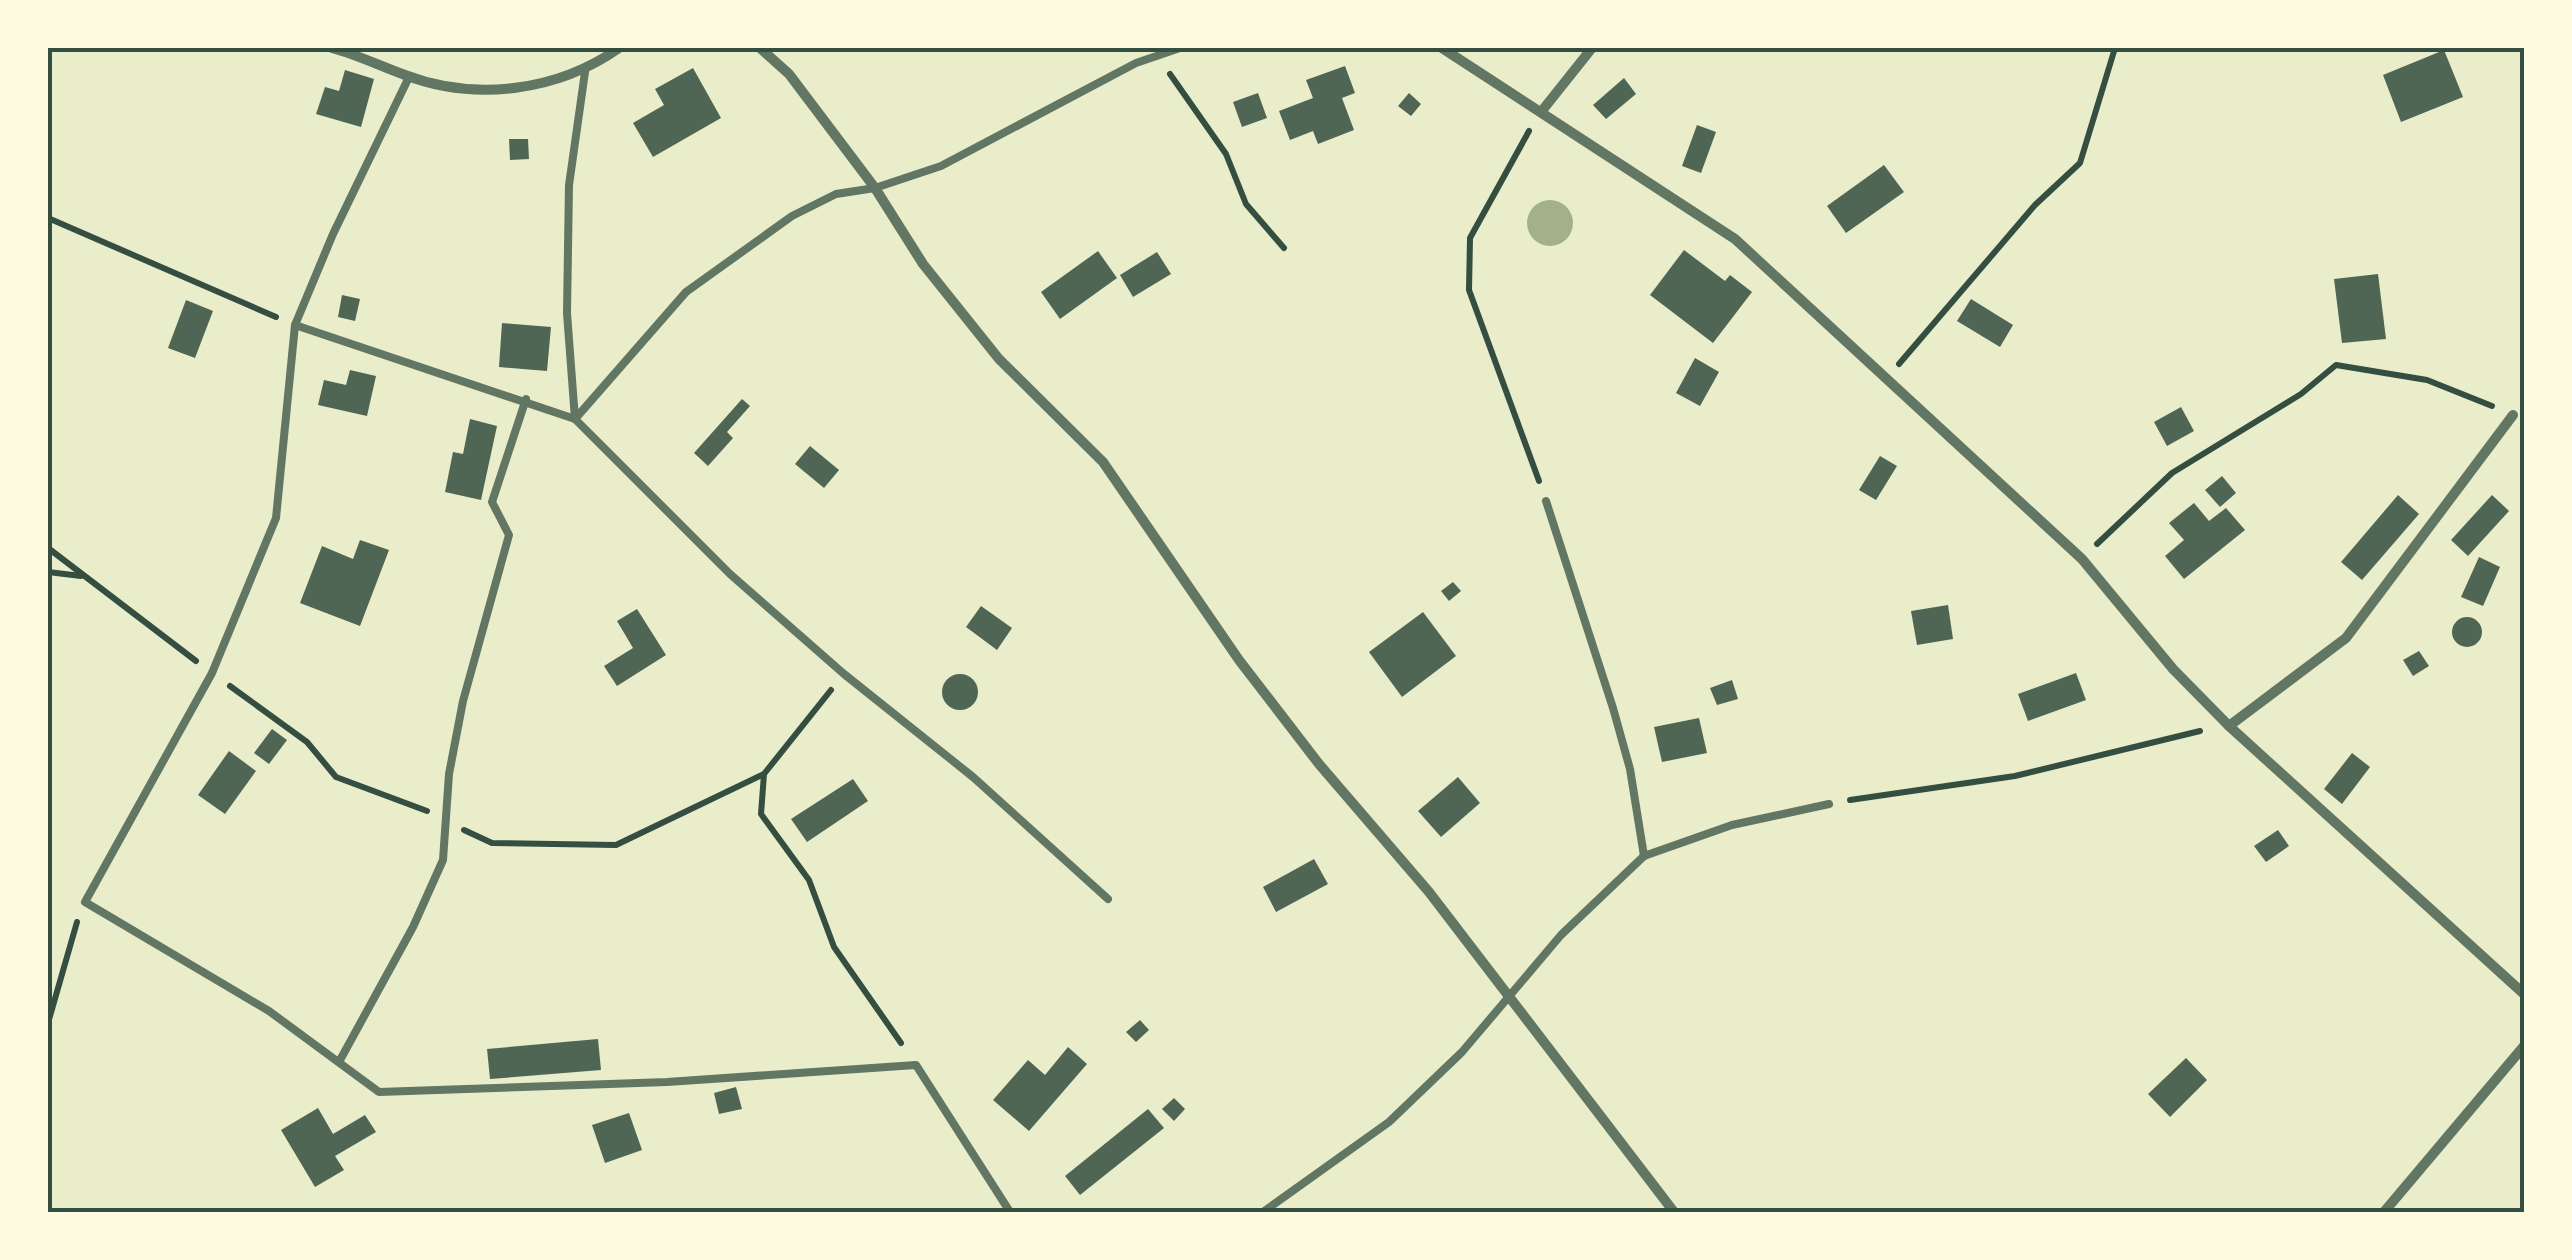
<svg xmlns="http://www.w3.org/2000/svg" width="2572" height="1260" font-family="'Nunito Sans',sans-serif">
	<rect width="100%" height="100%" fill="#e9edc9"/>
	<circle fill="#a3b18a" cx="1550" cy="223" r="23"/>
	<g fill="#4f6655">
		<path d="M2444 50 2463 97 2401 122 2383 75Z"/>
		<path d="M1345 66 1355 93 1342 98 1354 130 1318 144 1313 131 1290 140 1279 111 1313 98 1306 80Z"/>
		<path d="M693 68 721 118 653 157 633 123 664 105 655 89Z"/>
		<path d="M345 70 374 79 361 127 316 114 325 87 339 91Z"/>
		<path d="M1624 78 1636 94 1606 119 1593 105Z"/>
		<path d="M1258 93 1267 118 1242 127 1233 102Z"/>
		<path d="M1409 93 1421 104 1411 116 1398 106Z"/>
		<path d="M1697 125 1716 132 1701 173 1682 166Z"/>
		<path d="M509 139H528L529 159 510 160Z"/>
		<path d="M1884 165 1904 192 1846 233 1827 206Z"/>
		<path d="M1684 250 1725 281 1730 275 1752 292 1713 343 1650 295Z"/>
		<path d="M1098 251 1117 278 1060 319 1041 292Z"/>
		<path d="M1157 252 1171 274 1133 297 1120 275Z"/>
		<path d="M2378 274 2386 339 2342 343 2334 279Z"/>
		<path d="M342 295 360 299 355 321 338 317Z"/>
		<path d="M1971 299 2013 325 2000 347 1957 321Z"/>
		<path d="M186 300 213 311 195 358 168 348Z"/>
		<path d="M502 323 551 327 547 371 499 367Z"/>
		<path d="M1695 358 1719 372 1700 406 1676 393Z"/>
		<path d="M350 370 376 376 367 416 318 405 324 380 346 385Z"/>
		<path d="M742 399 750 406 727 432 733 438 708 466 694 453Z"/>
		<path d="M2181 407 2194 431 2167 446 2154 422Z"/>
		<path d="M470 419 497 426 481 500 445 492 453 452 463 454Z"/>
		<path d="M810 446 839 470 824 488 795 464Z"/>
		<path d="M1880 456 1897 466 1876 500 1859 490Z"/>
		<path d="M2222 476 2236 493 2220 507 2205 490Z"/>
		<path d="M2398 495 2419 514 2362 580 2341 562Z"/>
		<path d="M2492 495 2509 511 2468 556 2451 540Z"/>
		<path d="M2194 503 2209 521 2226 508 2245 530 2184 579 2165 556 2184 540 2169 523Z"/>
		<path d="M360 540 389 550 360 626 300 603 322 546 353 559Z"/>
		<path d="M2479 557 2500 567 2483 606 2461 597Z"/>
		<path d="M1453 582 1461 591 1449 601 1441 591Z"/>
		<path d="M1948 605 1953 639 1917 645 1911 611Z"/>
		<path d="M981 606 1012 628 997 650 966 627Z"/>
		<path d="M637 609 666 655 617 686 604 666 633 648 617 621Z"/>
		<path d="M1423 612 1456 656 1402 697 1369 652Z"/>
		<circle cx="2467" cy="632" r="15"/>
		<path d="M2419 651 2429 666 2413 676 2403 660Z"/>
		<path d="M2076 673 2086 700 2028 721 2018 694Z"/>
		<circle cx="960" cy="692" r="18"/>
		<path d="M1732 680 1738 699 1717 705 1710 688Z"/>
		<path d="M1699 718 1707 753 1662 762 1654 727Z"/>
		<path d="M272 729 287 740 269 764 254 753Z"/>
		<path d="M229 751 256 771 225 814 198 795Z"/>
		<path d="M2352 753 2370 767 2342 804 2324 789Z"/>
		<path d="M1458 777 1480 803 1441 837 1418 811Z"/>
		<path d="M853 779 868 801 807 842 791 819Z"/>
		<path d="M2278 830 2289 846 2266 862 2254 846Z"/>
		<path d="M1314 859 1328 884 1276 912 1263 887Z"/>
		<path d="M1140 1020 1149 1030 1136 1042 1126 1032Z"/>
		<path d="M598 1039 601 1070 490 1079 487 1049Z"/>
		<path d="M1068 1047 1087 1064 1029 1131 993 1100 1028 1060 1045 1075Z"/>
		<path d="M2186 1058 2207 1080 2170 1117 2148 1094Z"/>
		<path d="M736 1087 742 1109 719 1114 714 1093Z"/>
		<path d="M1174 1098 1185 1109 1174 1121 1162 1109Z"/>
		<path d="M318 1108 333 1134 365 1115 376 1132 335 1156 344 1170 315 1187 281 1130Z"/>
		<path d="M1148 1109 1164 1128 1080 1195 1065 1176Z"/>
		<path d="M629 1113 642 1150 605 1163 592 1125Z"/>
	</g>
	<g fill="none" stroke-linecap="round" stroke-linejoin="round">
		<g stroke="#344e41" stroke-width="6">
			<path d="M1170 74 1226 154 1246 204 1284 248"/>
			<path d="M1529 131 1470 238 1469 290 1539 481"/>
			<path d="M48 218 276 317"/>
			<path d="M1899 364 2035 205 2080 163 2115 48"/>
			<path d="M2097 544 2172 473 2301 394 2336 365 2427 380 2492 406"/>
			<path d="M48 548 196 661"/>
			<path d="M48 572 81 576"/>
			<path d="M230 686 307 742 336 777 427 811"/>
			<path d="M831 690 764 774 761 814 809 880 834 947 901 1043"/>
			<path d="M1850 800 2015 776 2200 731"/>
			<path d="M464 830 492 843 616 845 764 774"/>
			<path d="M48 1023 77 922"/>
		</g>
		<g stroke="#617663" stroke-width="8">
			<path d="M585 72 569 185 567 313 575 419 686 292 792 216 836 194 875 188 941 166 1136 63 1180 48"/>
			<path d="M409 77 333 234 295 325 276 518 212 673 85 902 269 1011 379 1092 667 1082 916 1065 1010 1212"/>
			<path d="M295 325 575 419 730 574 844 674 973 777 1108 899"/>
			<path d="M1546 501 1613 708 1630 769 1644 856"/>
			<path d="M339 1062 413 927 443 860 449 774 463 701 509 535 492 502 526 399"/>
			<path d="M1263 1212 1389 1122 1462 1052 1561 935 1644 856 1732 825 1829 804"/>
		</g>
		<g stroke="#617663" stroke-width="10">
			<path d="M332 48C358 55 380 66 405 75 476 102 558 91 619 48"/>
			<path d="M760 48 789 74 875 188 923 264 999 359 1103 462 1239 660 1319 764 1429 892 1674 1212"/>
			<path d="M1442 48 1735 239 2082 559 2173 669 2229 726 2524 994"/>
			<path d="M1541 112 1592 48"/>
			<path d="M2229 726 2346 638 2513 415"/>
			<path d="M2384 1212 2524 1046"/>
		</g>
	</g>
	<rect width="2572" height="1260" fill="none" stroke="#fefae0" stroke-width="100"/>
	<rect x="50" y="50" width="2472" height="1160" fill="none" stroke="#344e41" stroke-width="4"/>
</svg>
